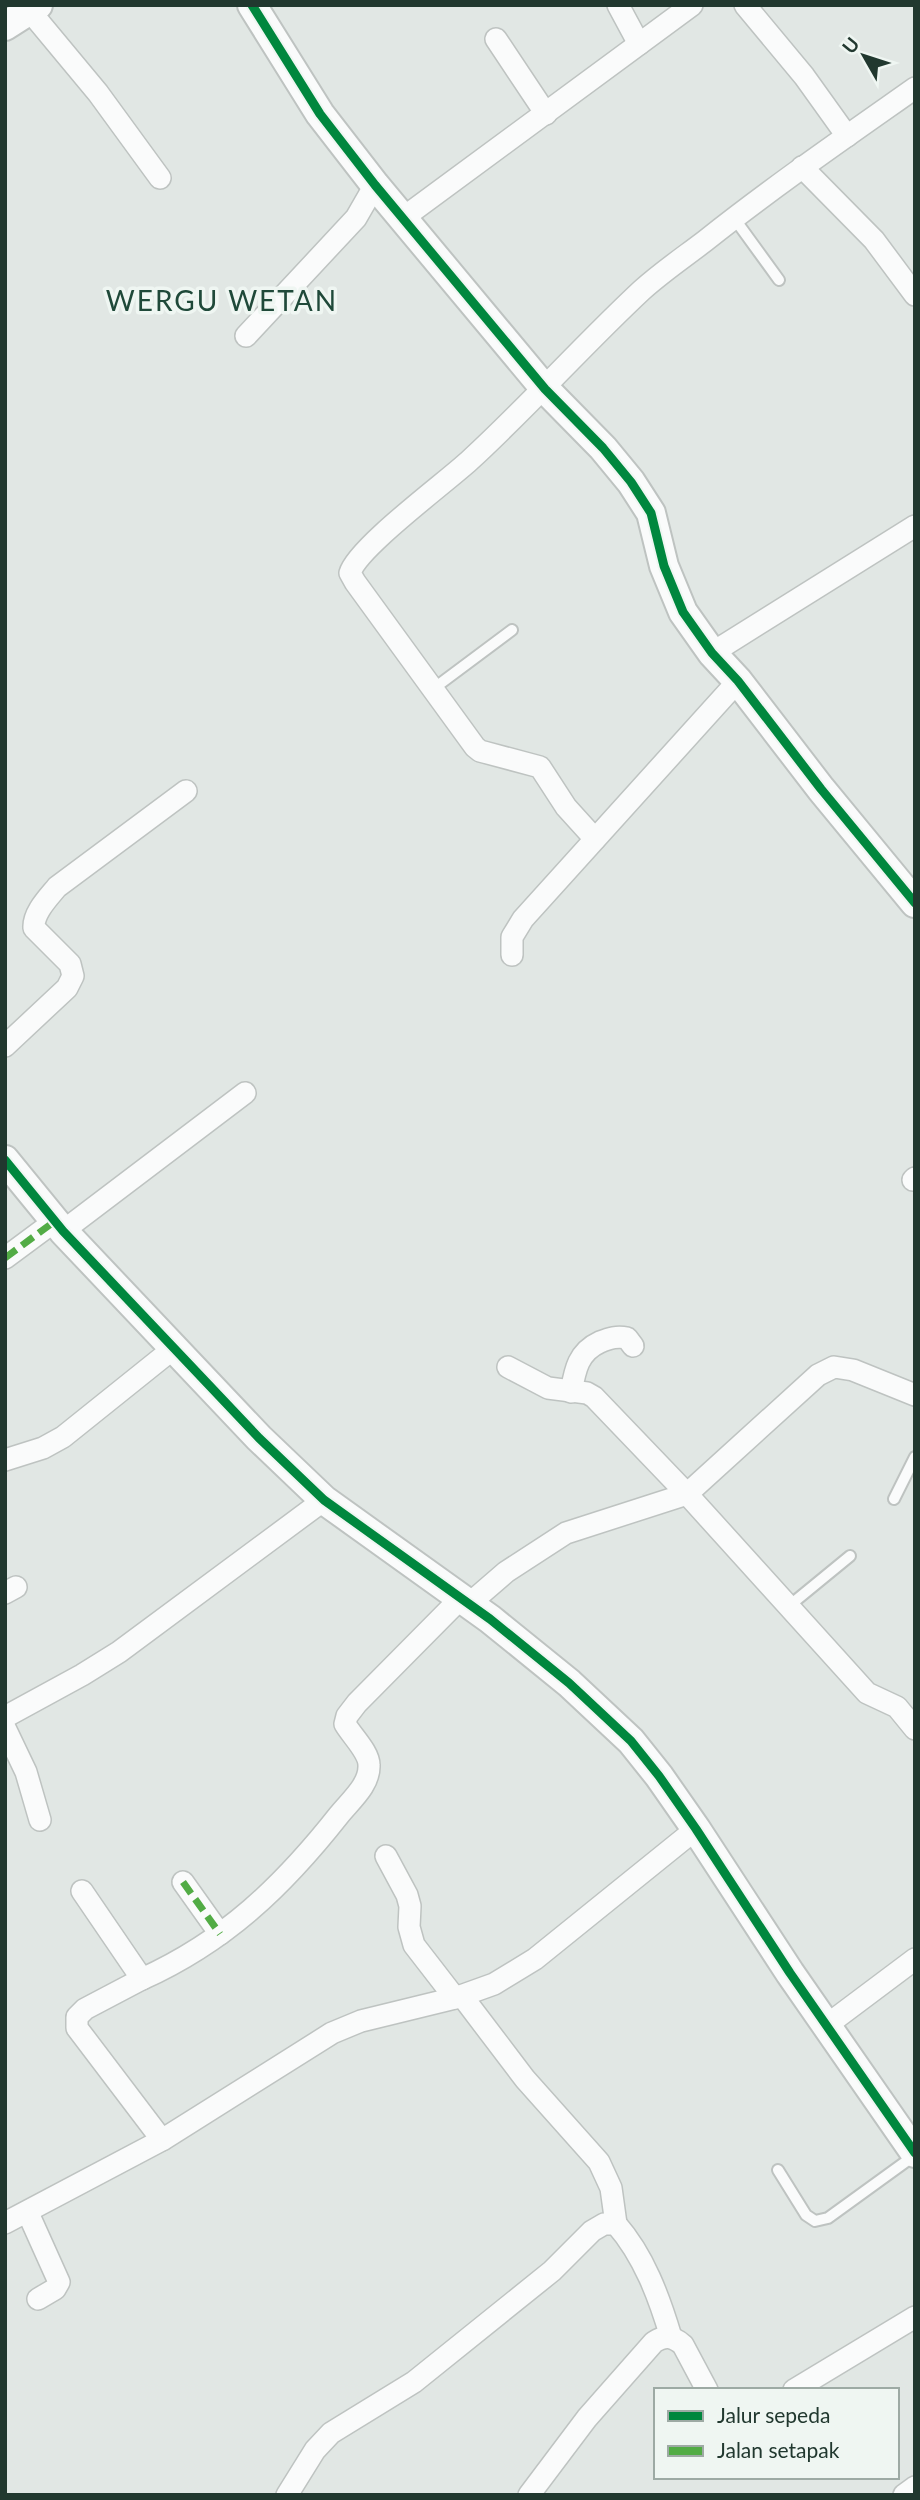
<svg xmlns="http://www.w3.org/2000/svg" width="920" height="2500" font-family="Lato,sans-serif">
	<rect width="100%" height="100%" fill="#e1e7e4"/>
	<g fill="none" stroke-linecap="round" stroke-linejoin="round">
		<defs>
			<g id="service">
				<path d="M734 218 779 280"/>
				<path d="M433 689 512 630"/>
				<path d="M894 1499 915 1457"/>
				<path d="M789 1606 850 1556"/>
				<path d="M778 2170 806 2215 815 2221 828 2218 915 2155"/>
			</g>
			<g id="minor">
				<path d="M618 5 639 44"/>
				<path d="M745 5 804 76 847 136"/>
				<path d="M29 10 98 93 160 178"/>
				<path d="M496 39 546 114"/>
				<path d="M802 167 874 240 915 295"/>
				<path d="M403 218 692 5"/>
				<path d="M246 336 356 218 375 185"/>
				<path d="M712 653 915 526"/>
				<path d="M595 839 566 807 540 767 480 751 475 747 355 582 350 573C357 548 445 483 469 461 529 406 583 345 642 290 662 272 684 257 705 241 773 187 844 138 915 88"/>
				<path d="M512 955V937L523 919 738 681"/>
				<path d="M5 1046 67 988 73 976 70 964 34 928C33 913 48 898 57 887L186 791"/>
				<path d="M913 1180 915 1178"/>
				<path d="M63 1231 245 1093"/>
				<path d="M5 1258 55 1221"/>
				<path d="M508 1367 548 1388 587 1393 594 1397 687 1494 867 1693 897 1707 915 1729"/>
				<path d="M571 1392C575 1370 578 1352 600 1342 610 1338 617 1336 627 1338L633 1346"/>
				<path d="M5 1460 43 1448 63 1437 174 1348"/>
				<path d="M5 1593 16 1587"/>
				<path d="M469 1604 506 1572 566 1533 687 1494 818 1375 834 1367 853 1370 915 1395"/>
				<path d="M5 1717 82 1675 119 1652 324 1500"/>
				<path d="M5 1728 26 1772 40 1820"/>
				<path d="M386 1856 407 1895 410 1906 409 1927 414 1945 455 1998"/>
				<path d="M183 1882 220 1934"/>
				<path d="M82 1891 142 1979 85 2009 77 2017V2028L162 2140"/>
				<path d="M142 1979C226 1941 283 1886 339 1815 350 1801 370 1785 369 1765 369 1752 352 1736 345 1724L347 1716 357 1703 461 1598"/>
				<path d="M462 1996 525 2079 599 2162 611 2188 616 2224"/>
				<path d="M827 2025 915 1959"/>
				<path d="M28 2213 59 2282 55 2289 38 2299"/>
				<path d="M5 2223 162 2140 332 2033 361 2021 455 1998 494 1984 535 1959 696 1829"/>
				<path d="M794 2390 915 2317"/>
				<path d="M287 2495 315 2450 331 2433 414 2382 552 2271 592 2231 604 2224H616C644 2256 659 2297 671 2337"/>
				<path d="M529 2495 587 2418 654 2342C665 2335 673 2336 683 2345L707 2390"/>
				<path d="M904 2495 915 2487"/>
			</g>
			<g id="tertiary">
				<path d="M252 5 320 114 375 185 545 389 603 448 631 482 651 513 664 566 683 612 712 653 738 681 821 789 915 903"/>
				<path d="M5 26 38 5"/>
				<path d="M5 1160 63 1231 259 1438 324 1500 490 1619 569 1683 631 1741 659 1776 696 1829 790 1973 915 2153"/>
			</g>
		</defs>
		<use href="#service" stroke="#bec3c1" stroke-width="14"/>
		<use href="#minor" stroke="#bec3c1" stroke-width="24"/>
		<use href="#tertiary" stroke="#bec3c1" stroke-width="32"/>
		<use href="#service" stroke="#fafbfb" stroke-width="10"/>
		<use href="#minor" stroke="#fafbfb" stroke-width="21"/>
		<use href="#tertiary" stroke="#fafbfb" stroke-width="28"/>
		<g stroke="#52ac45" stroke-width="7" stroke-dasharray="14 7" stroke-linecap="butt">
			<path d="M5 1258 55 1221"/>
			<path d="M183 1882 220 1934"/>
		</g>
		<defs>
			<g id="cycleway">
				<path d="M252 5 320 114 375 185 545 389 603 448 631 482 651 513 664 566 683 612 712 653 738 681 821 789 915 903"/>
				<path d="M5 1160 63 1231 259 1438 324 1500 490 1619 569 1683 631 1741 659 1776 696 1829 790 1973 915 2153"/>
			</g>
		</defs>
		<use href="#cycleway" stroke="#eff6f2" stroke-width="13"/>
		<use href="#cycleway" stroke="#00873e" stroke-width="9"/>
	</g>
	<g text-anchor="middle" stroke-width="7" stroke-linejoin="round" paint-order="stroke">
		<g font-size="28" letter-spacing="2" fill="#1f4939" stroke="#eff6f2">
			<text x="222" y="311">WERGU WETAN</text>
		</g>
	</g>
	<rect width="920" height="2500" fill="none" stroke="#21382f" stroke-width="14"/>
	<rect x="654" y="2388" width="245" height="91" fill="#eff6f2" stroke="#9daaa4" stroke-width="2"/>
	<rect x="668" y="2411" width="35" height="10" fill="#00873e" stroke="#9daaa4" stroke-width="2"/>
	<text x="717" y="2423" font-size="21" fill="#21382f">Jalur sepeda</text>
	<rect x="668" y="2446" width="35" height="10" fill="#52ac45" stroke="#9daaa4" stroke-width="2"/>
	<text x="717" y="2458" font-size="21" fill="#21382f">Jalan setapak</text>
	<g transform="translate(864 56) rotate(309)" stroke="#eff6f2" stroke-width="5" paint-order="stroke">
	<path d="M0-5L12 26L0 18L-12 26Z" fill="#21382f"/>
	<text y="-10" font-size="19" font-weight="bold" text-anchor="middle" fill="#21382f">U</text>
	</g>
</svg>
